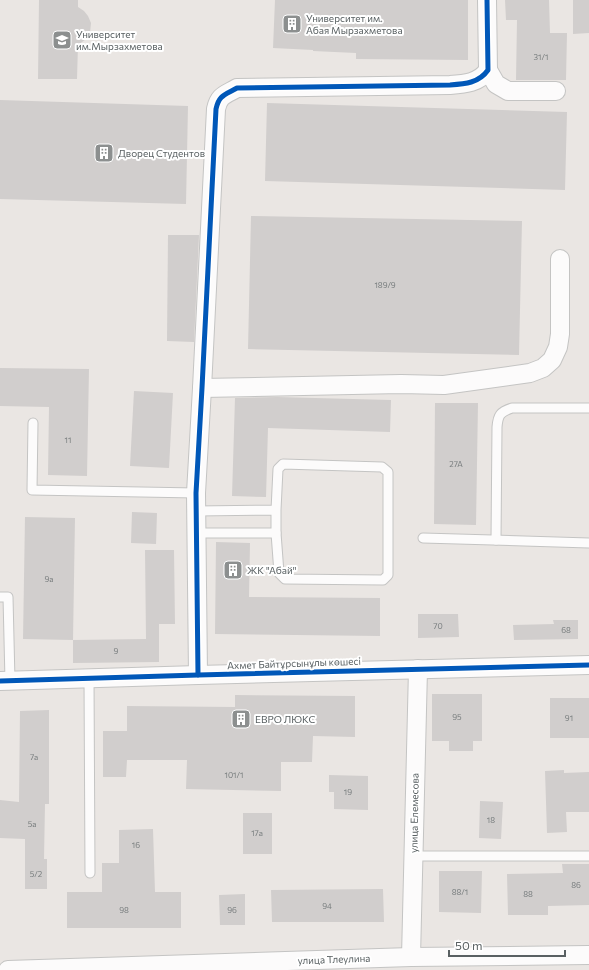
<svg xmlns="http://www.w3.org/2000/svg" width="589" height="970" font-family="Commissioner,sans-serif">
	<rect width="100%" height="100%" fill="#eae6e3"/>
	<g fill="#d1cecd">
		<path d="M39 0H78V7L84 11 88 16 91 23 90 33 86 39 78 45 77 79H38Z"/>
		<path d="M275 0H468V60L356 59V53L313 51V50L273 48Z"/>
		<path d="M505 0H549L550 33H567L566 80H516L517 20H506Z"/>
		<path d="M573 0H589V33L573 34Z"/>
		<path d="M0 100 188 106 186 204 0 199Z"/>
		<path d="M267 103 567 112 565 190 265 181Z"/>
		<path d="M251 216 522 221 519 355 248 349Z"/>
		<path d="M168 235H199L194 342 167 341Z"/>
		<path d="M0 368 89 369 87 476 48 475 49 407 0 406Z"/>
		<path d="M134 391 173 393 169 468 130 466Z"/>
		<path d="M277 397 391 400 390 432 268 428 266 497 232 496 235 398Z"/>
		<path d="M435 403H478L476 525 434 524Z"/>
		<path d="M132 512 157 513 156 544 131 543Z"/>
		<path d="M25 517 75 518 73 640 23 639Z"/>
		<path d="M216 542 250 543 249 597 380 598V636L215 634Z"/>
		<path d="M145 550H174L175 624H159V662L73 663V640L146 639Z"/>
		<path d="M418 614H458L459 637 418 638Z"/>
		<path d="M553 620H578V639L514 640 513 625 554 624Z"/>
		<path d="M432 694H482V741H473V751H449V741H432Z"/>
		<path d="M235 695 355 696V737L313 736 312 762H281V791L186 789 187 760H127L126 777H103V731H127V706L235 707Z"/>
		<rect x="550" y="698" width="39" height="40"/>
		<path d="M49 710V804H45L44 859H47V889H25V839L0 838V800L19 802 20 711Z"/>
		<path d="M564 770V773L589 772V812H566L567 832 547 833 545 771Z"/>
		<path d="M329 775 368 776V810L334 809V792H329Z"/>
		<path d="M480 801 503 802 501 839 479 838Z"/>
		<rect x="243" y="813" width="29" height="41"/>
		<path d="M153 829 155 892H181V928H67V892H102V863H119V830Z"/>
		<path d="M562 864H589V905L548 906V915H508L507 874 563 873Z"/>
		<path d="M439 871H482L481 913 439 912Z"/>
		<path d="M383 889 384 922H272L271 890Z"/>
		<path d="M245 894V925H220L219 895Z"/>
	</g>
	<g fill="none" stroke-linecap="round" stroke-linejoin="round">
		<defs>
			<g id="service">
				<path d="M33 423 32 490 196 493"/>
				<path d="M196 511 276 510V533L279 573 285 579 383 580 388 575V472L382 467 283 464 278 469 276 510"/>
				<path d="M196 533H276"/>
				<path d="M423 538 589 543"/>
				<path d="M496 540 497 427C498 415 500 412 512 408H589"/>
				<path d="M0 597H8L10 681"/>
				<path d="M89 678 90 873"/>
				<path d="M413 856H589"/>
			</g>
			<g id="minor">
				<path d="M488 70 496 84 508 91H556"/>
				<path d="M202 388 401 384 444 385 530 373 543 368 552 360 558 347 560 334V259"/>
				<path d="M198 675 196 493 202 388 216 109C219 95 225 95 237 88L450 85C465 84 479 83 488 70L487 0"/>
				<path d="M0 681 198 675 589 665"/>
				<path d="M411 957 418 669"/>
				<path d="M8 970 411 957 589 955"/>
			</g>
		</defs>
		<use href="#service" stroke="#c4c4c3" stroke-width="11"/>
		<use href="#minor" stroke="#c4c4c3" stroke-width="20"/>
		<use href="#service" stroke="#fcfbfb" stroke-width="9"/>
		<use href="#minor" stroke="#fcfbfb" stroke-width="18"/>
		<defs>
			<g id="cycleway">
				<path d="M198 675 196 493 202 388 216 109C219 95 225 95 237 88L450 85C465 84 479 83 488 70L487 0"/>
				<path d="M0 681 198 675 589 665"/>
			</g>
		</defs>
		<use href="#cycleway" stroke="#fff" stroke-width="8"/>
		<use href="#cycleway" stroke="#0057b8" stroke-width="5"/>
	</g>
	<defs>
		<symbol id="building-square" viewBox="-11 -11 22 22"><rect x="-9" y="-9" width="18" height="18" rx="4" fill="#8c8f8f" stroke="#fff"/><path d="M-4-6H4V6H1V3H-1V6H-4ZM-2.5-4.3h1.7v1.8h-1.7ZM.8-4.3h1.7v1.8H.8ZM-2.5-1h1.7V.8h-1.7ZM.8-1h1.7V.8H.8Z" fill="#fff"/></symbol>
		<symbol id="university-square" viewBox="-11 -11 22 22"><rect x="-9" y="-9" width="18" height="18" rx="4" fill="#8c8f8f" stroke="#fff"/><path d="M0-5L7-2L0 1L-7-2ZM-4 1L0 2.5L4 1V4Q0 6-4 4Z" fill="#fff"/></symbol>
	</defs>
	<g fill-rule="evenodd">
		<use href="#building-square" x="281" y="13" width="22" height="22"/>
		<use href="#university-square" x="51" y="29" width="22" height="22"/>
		<use href="#building-square" x="93" y="142" width="22" height="22"/>
		<use href="#building-square" x="222" y="559" width="22" height="22"/>
		<use href="#building-square" x="230" y="708" width="22" height="22"/>
	</g>
	<g text-anchor="middle" stroke-width="4" stroke-linejoin="round" paint-order="stroke">
		<g font-size="8" fill="#787d7e">
			<text x="541" y="60">31/1</text>
			<text x="385" y="288">189/9</text>
			<text x="68" y="443">11</text>
			<text x="456" y="467">27А</text>
			<text x="49" y="582">9а</text>
			<text x="438" y="629">70</text>
			<text x="566" y="633">68</text>
			<text x="116" y="654">9</text>
			<text x="457" y="720">95</text>
			<text x="569" y="721">91</text>
			<text x="34" y="760">7а</text>
			<text x="234" y="778">101/1</text>
			<text x="348" y="795">19</text>
			<text x="491" y="823">18</text>
			<text x="32" y="827">5а</text>
			<text x="257" y="836">17а</text>
			<text x="136" y="848">16</text>
			<text x="36" y="877">5/2</text>
			<text x="576" y="888">86</text>
			<text x="460" y="895">88/1</text>
			<text x="528" y="897">88</text>
			<text x="327" y="909">94</text>
			<text x="124" y="913">98</text>
			<text x="232" y="913">96</text>
		</g>
		<g font-size="10" fill="#596062" stroke="#fff" text-anchor="start">
			<text x="306" y="22">Университет им.<tspan x="306" dy="12">Абая Мырзахметова</tspan></text>
			<text x="76" y="38">Университет<tspan x="76" dy="12">им.Мырзахметова</tspan></text>
			<text x="118" y="157">Дворец Студентов</text>
			<text x="247" y="574">ЖК "Абай"</text>
			<text x="255" y="723">ЕВРО ЛЮКС</text>
		</g>
		<g font-size="10" fill="#596062" stroke="#fff">
			<text transform="translate(294 663) rotate(-2)" y="4">Ахмет Байтұрсынұлы көшесі</text>
			<text transform="translate(414 813) rotate(-89)" y="4">улица Елемесова</text>
			<text transform="translate(334 959) rotate(-2)" y="4">улица Тлеулина</text>
		</g>
	</g>
	<path d="M449 950v6h116v-6" fill="none" stroke="#596062" stroke-width="2"/>
	<text x="455" y="950" font-size="12" fill="#596062" stroke="#ffffff" stroke-width="3" paint-order="stroke">50 m</text>
</svg>
